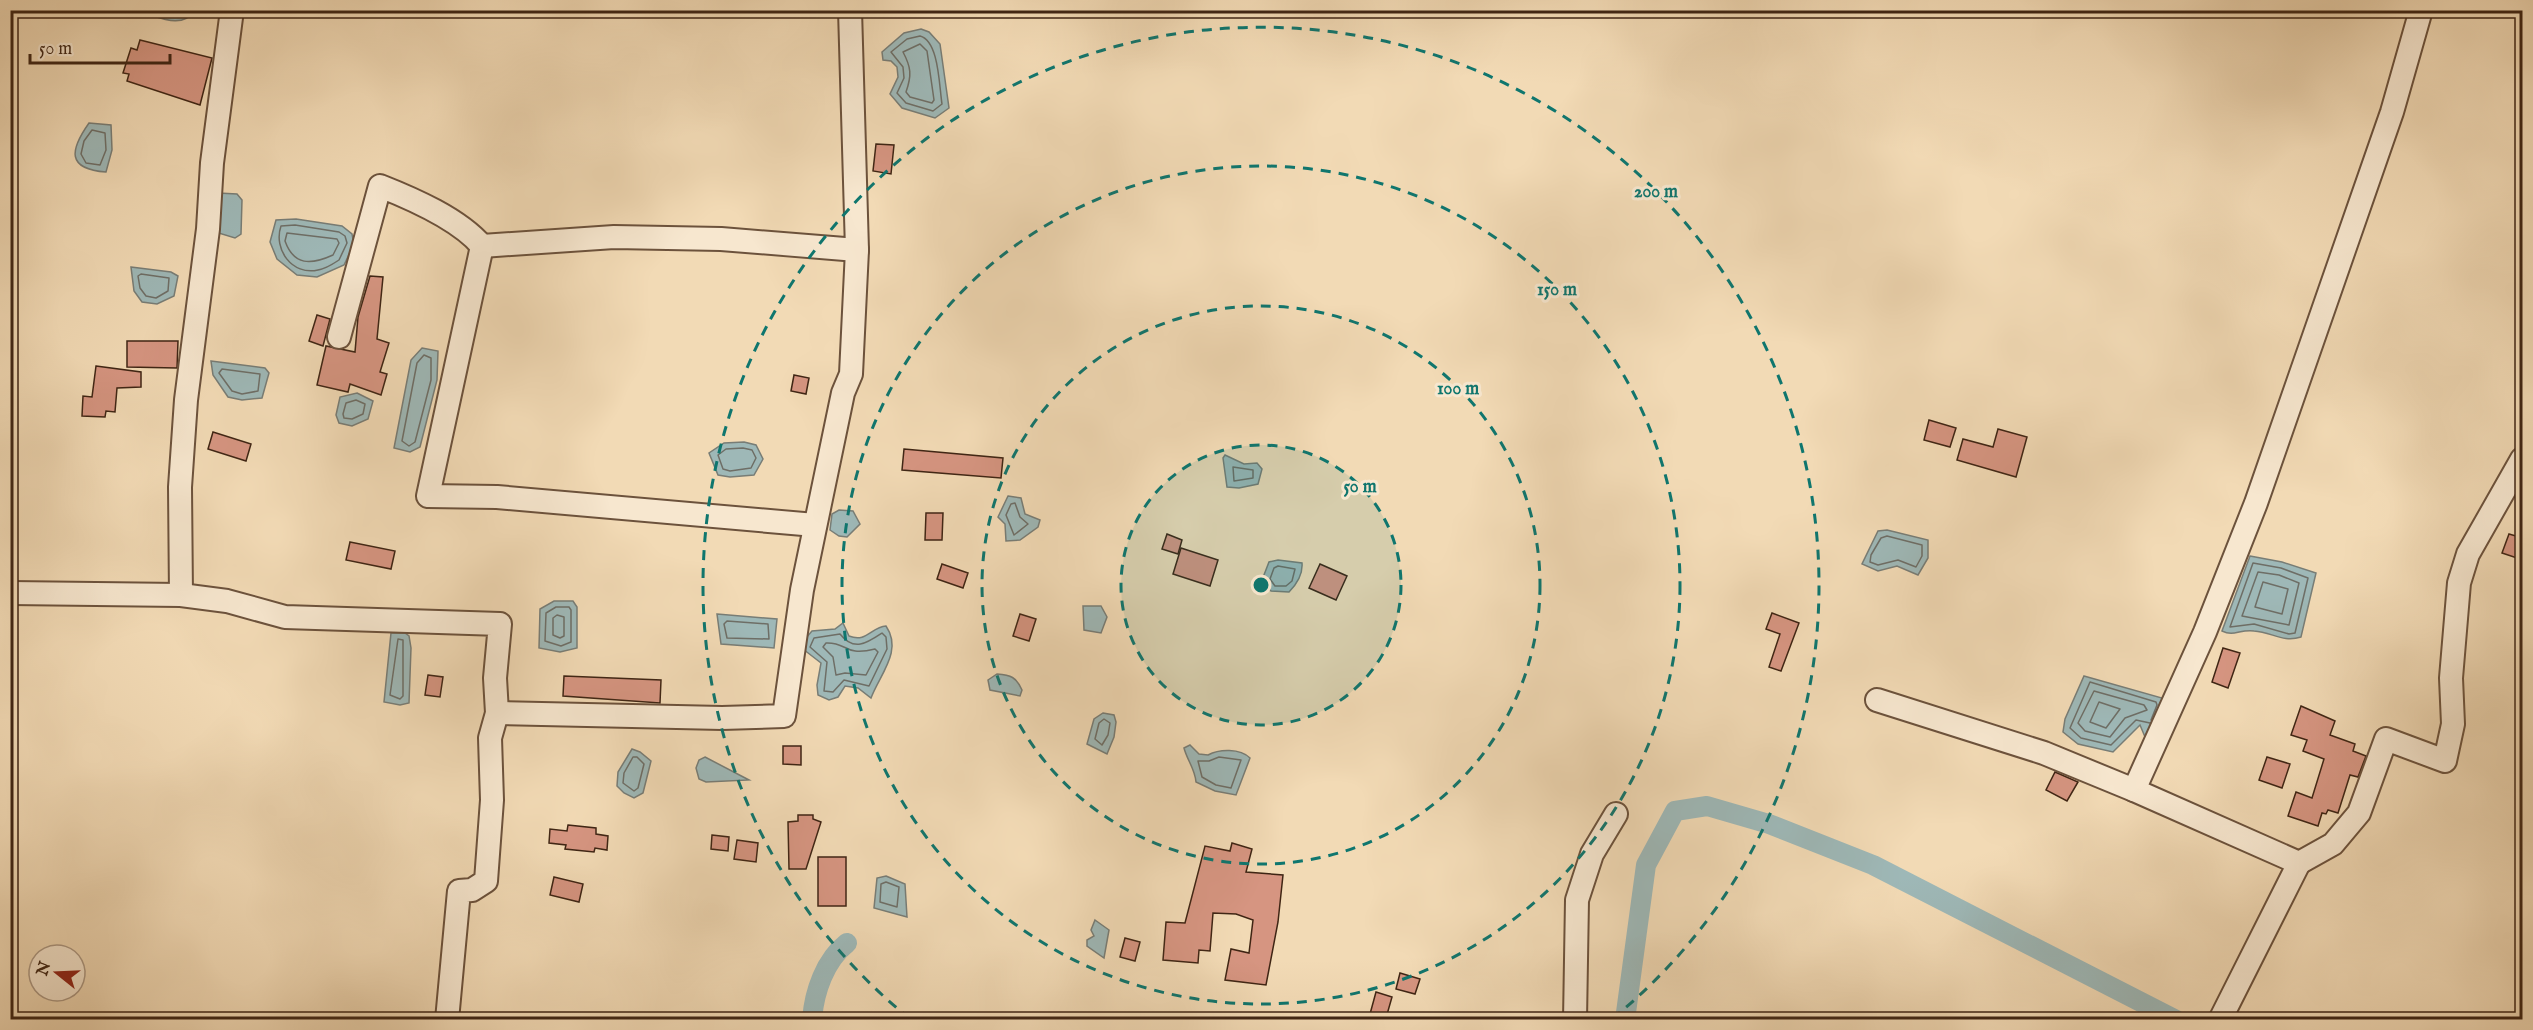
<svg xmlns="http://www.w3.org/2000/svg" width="2533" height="1030" font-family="'IM FELL English',serif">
	<rect width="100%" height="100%" fill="#f2dab5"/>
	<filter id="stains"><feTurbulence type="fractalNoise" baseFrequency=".00333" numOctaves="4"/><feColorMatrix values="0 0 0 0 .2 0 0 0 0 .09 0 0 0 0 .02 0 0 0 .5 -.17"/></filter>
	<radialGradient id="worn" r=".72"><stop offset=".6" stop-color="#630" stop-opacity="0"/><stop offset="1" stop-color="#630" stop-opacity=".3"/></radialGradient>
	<g fill="#9eb8b7" stroke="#787d76" stroke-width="1.5">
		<path d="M137 11H194C181 31 156 15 137 11Z"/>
		<path d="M921 29 929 32 940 44 949 108 935 118 902 108 890 94 898 77 897 67 891 61 883 60 882 52 904 33Z"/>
		<path d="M89 123 111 125 112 150 106 172C66 169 70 150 89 123Z"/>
		<path d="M218 193 237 194 242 200 241 234 235 238 212 231Z"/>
		<path d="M296 219 342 226 352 234 354 244 344 265 317 277 297 275 277 259 270 242 276 220Z"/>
		<path d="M131 267 171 272 178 276 174 296 157 304 142 302 134 291Z"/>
		<path d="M422 348 438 351 437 380 420 447 410 452 394 448 411 360Z"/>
		<path d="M211 361 265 368 269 373 262 398 242 400 228 397 213 375Z"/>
		<path d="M357 393 373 401 368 419 352 426 339 423 336 415 340 397Z"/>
		<path d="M744 442 756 445 763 459 754 475 730 477 718 475 709 453 724 443Z"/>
		<path d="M1225 455 1244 464 1257 463 1262 469 1258 484 1239 488 1227 487 1223 458Z"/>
		<path d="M1008 496 1021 498 1025 514 1040 520 1038 527 1020 540 1006 541 1005 524 998 517Z"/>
		<path d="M839 510 853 511 860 524 847 537 839 536 830 530 832 514Z"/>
		<path d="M1887 530 1928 540V558L1918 575 1897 566 1878 571 1862 564 1878 531Z"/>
		<path d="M2250 556 2282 562 2316 573 2301 637C2283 643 2272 632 2254 631 2240 629 2234 637 2222 631Z"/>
		<path d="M1278 560 1302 563C1303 575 1297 584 1289 592L1271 591 1262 580 1269 562Z"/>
		<path d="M554 601H573L577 607V648L560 652 539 648 540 609Z"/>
		<path d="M1083 606H1101L1107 617 1101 633 1084 630Z"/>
		<path d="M717 614 777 619 774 648 721 644Z"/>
		<path d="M843 623 849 636C867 643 871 627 886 626 903 651 880 674 871 698L858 688 845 686 838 697 829 700 818 695 817 685 821 663 803 649 805 639 812 631 835 629Z"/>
		<path d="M391 633H405L409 636 411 648 409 703 400 705 384 702Z"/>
		<path d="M997 674C1011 675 1016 677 1022 690L1020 696 990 690 988 680Z"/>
		<path d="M2084 676 2162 698 2164 705 2148 744 2140 725 2113 752 2078 744 2063 732 2065 719Z"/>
		<path d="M1103 713 1114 715 1116 722 1114 737 1107 754 1087 744 1094 719Z"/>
		<path d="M1190 745 1199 754 1208 755C1219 749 1240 748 1250 758L1236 795 1215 791 1196 782C1195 769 1187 760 1184 748Z"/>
		<path d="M632 749 640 752 651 761 643 793 634 798 624 793 617 786 618 772Z"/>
		<path d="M705 757 749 780 706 782 699 779 696 768 699 760Z"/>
		<path d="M886 876 905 884 907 917 874 908 877 878Z"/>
		<path d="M1095 920 1109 930 1104 958 1087 946V940L1094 936 1091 930Z"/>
	</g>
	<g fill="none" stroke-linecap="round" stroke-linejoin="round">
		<g stroke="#6e6e66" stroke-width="1.5">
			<path d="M920 36C939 41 939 85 942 104L933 111 906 103 897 93 904 78 903 67 891 52 907 39Z"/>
			<path d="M920 44 927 51 934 100 932 103 910 97 906 92C912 75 911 67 903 52Z"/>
			<path d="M92 130 105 133 106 150 100 165 86 163 81 154 84 141Z"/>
			<path d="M295 225 339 232 345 236 347 243 339 260C333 264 325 269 318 270 292 276 273 249 281 226Z"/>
			<path d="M287 233 337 239 339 243 333 255C311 265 294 266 285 241Z"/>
			<path d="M141 274 169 278 168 291 156 298 146 296 140 288 138 276Z"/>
			<path d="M424 355 431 358V380L415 442 409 446 402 441 417 363Z"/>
			<path d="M222 369 260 374 258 391 242 394 232 391 219 373Z"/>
			<path d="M356 400 365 404 363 414 352 419 344 418 343 414 346 403Z"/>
			<path d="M743 448 752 450 756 458 751 468 730 471 723 469 718 455 726 449Z"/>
			<path d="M1233 467 1253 470V478L1234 481Z"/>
			<path d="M1015 503 1020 517 1028 524 1014 535 1006 515 1011 504Z"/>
			<path d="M1887 536 1922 545V556L1916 567 1898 560 1878 565 1870 562 1871 555 1881 538Z"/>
			<path d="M2253 563 2281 568 2308 578 2295 633 2289 634 2254 624 2230 627Z"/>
			<path d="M1278 566 1295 569 1292 581 1286 586H1275L1270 579 1274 568Z"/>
			<path d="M2258 572 2279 575 2299 583 2289 625 2242 616Z"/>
			<path d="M2263 582 2288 589 2282 614 2255 607Z"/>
			<path d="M556 607H569L571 610V642L561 646 545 641 546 613Z"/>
			<path d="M557 615 564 617V636L560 638 553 635V618Z"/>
			<path d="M727 621 768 624 769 639 727 638 724 624Z"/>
			<path d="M882 633 886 637 887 649 869 686 844 680 833 692 824 691 827 662 810 647 814 638 840 634C854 652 867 643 882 633Z"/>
			<path d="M398 639 403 640V696L400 699 390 695Z"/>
			<path d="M826 643C848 642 844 657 875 649L878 652 866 675 845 673 836 675 833 657 823 647Z"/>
			<path d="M2094 691 2144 705 2147 710 2125 718 2110 737 2085 731 2078 723Z"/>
			<path d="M2099 702 2120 709 2106 728 2090 722Z"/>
			<path d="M1104 719 1110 723 1108 735 1102 745 1095 739 1099 723Z"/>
			<path d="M2150 723 2136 720 2111 745 2081 738 2070 728 2090 682 2156 702 2157 705 2151 720"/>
			<path d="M633 757H637L644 764 638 788 634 791 623 783 624 773Z"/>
			<path d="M1219 757 1241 760 1231 788 1216 785 1202 777 1198 761H1209Z"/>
			<path d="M886 882 899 887 897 907 880 902 881 884Z"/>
		</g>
		<g stroke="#9eb8b7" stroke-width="20">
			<path d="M812 1020C814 992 825 960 847 943"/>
			<path d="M1625 1020 1646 865 1675 811 1707 806 1769 824 1873 865 2176 1020"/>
		</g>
	</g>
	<g fill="#d69581" stroke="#3f2514" stroke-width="1.5">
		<path d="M140 40 212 58 200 105 127 81 129 74 123 73 131 48 137 50Z"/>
		<path d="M876 144 894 145 891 174 873 171Z"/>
		<path d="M370 276 383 277 377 339 389 343 380 372 387 374 381 395 350 384 348 392 317 385 326 346 355 352 358 317Z"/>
		<path d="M317 315 330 319 323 346 309 341Z"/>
		<path d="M127 341H178L177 368 127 367Z"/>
		<path d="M96 366 141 372V387L117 388 115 412 106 411 105 417 82 416 83 396 92 397Z"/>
		<path d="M794 375 809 378 806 394 791 391Z"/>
		<path d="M1929 420 1956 428 1950 447 1924 440Z"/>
		<path d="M1998 429 2027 437 2016 477 1957 460 1963 439 1993 447Z"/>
		<path d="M213 432 251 444 246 461 208 449Z"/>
		<path d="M904 449 1003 458 1001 478 902 470Z"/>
		<path d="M926 513H943L942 540H925Z"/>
		<path d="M1167 534 1182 540 1178 554 1162 549Z"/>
		<path d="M2509 534 2523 538V560L2502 553Z"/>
		<path d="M350 542 395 551 391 569 346 560Z"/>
		<path d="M1181 548 1218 560 1210 586 1173 574Z"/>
		<path d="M942 564 968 573 963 588 937 579Z"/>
		<path d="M1320 564 1347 576 1336 600 1309 588Z"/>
		<path d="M1772 613 1799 623 1781 671 1769 667 1780 634 1766 629Z"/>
		<path d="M1020 614 1036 619 1029 641 1013 636Z"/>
		<path d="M2223 648 2240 653 2228 688 2212 682Z"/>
		<path d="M428 675 443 677 440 697 425 695Z"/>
		<path d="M564 676 661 680 660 703 563 696Z"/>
		<path d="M2301 706 2335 721 2330 735 2355 744 2353 751 2366 756 2358 777 2350 775 2338 813 2328 810 2326 814 2322 813 2318 826 2288 816 2296 792 2312 798 2324 759 2303 751 2307 740 2291 735Z"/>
		<path d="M783 746H801V765L783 764Z"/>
		<path d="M2267 757 2290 764 2282 788 2259 780Z"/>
		<path d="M2055 772 2078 782 2067 801 2046 790Z"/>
		<path d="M798 815H813V819L821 822 806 869H789L788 822 798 821Z"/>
		<path d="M568 825 596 828V834L608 836 607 850 595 848 594 852 565 849 566 845 549 843 550 829 567 831Z"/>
		<path d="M712 835 729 837 728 851 711 849Z"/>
		<path d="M737 840 758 843 756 862 734 859Z"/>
		<path d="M1232 843 1252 849 1246 872 1283 875 1278 922 1266 985 1225 980 1231 949 1249 953 1253 920 1236 914 1213 913 1210 951 1199 950 1198 963 1163 960 1166 922 1185 923 1205 846 1230 851Z"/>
		<rect x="818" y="857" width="28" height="49"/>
		<path d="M554 877 583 884 579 902 550 895Z"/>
		<path d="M1125 938 1140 942 1135 961 1120 957Z"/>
		<path d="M1400 973 1420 979 1415 994 1396 989Z"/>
		<path d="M1376 992 1392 997 1386 1018 1370 1014Z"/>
	</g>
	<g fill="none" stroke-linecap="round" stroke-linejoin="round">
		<defs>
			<g id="street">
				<path d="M232 10 212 163 208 229 186 400 180 487 181 595 227 601 285 617 500 624 495 678 497 713 490 738 492 800 486 881 472 890 459 891 447 1020"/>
				<path d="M482 246 428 496 497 497 815 525"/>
				<path d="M482 246 614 237 721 239 857 250 850 10"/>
				<path d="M339 337 380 186C413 199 459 219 482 246"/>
				<path d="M10 593 181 595"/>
				<path d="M1877 700 2044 753 2134 790"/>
				<path d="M497 713 722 718 784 716 802 590 843 393 851 374 857 250"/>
				<path d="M2299 863 2333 844 2359 813 2386 739 2445 761 2453 724 2451 678 2459 583 2468 554 2522 459"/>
				<path d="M1575 1020 1577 900 1592 854 1616 814"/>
				<path d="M2220 1020 2299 863 2134 790 2205 632 2256 503 2392 112 2421 10"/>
			</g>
		</defs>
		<use href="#street" stroke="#6c523c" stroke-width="26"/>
		<use href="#street" stroke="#f7e7cf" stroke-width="22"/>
	</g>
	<circle cx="1261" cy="585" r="140" fill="#0f766e" fill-opacity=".12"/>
	<g fill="none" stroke="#0f766e" stroke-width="3" stroke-dasharray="10 8">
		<circle cx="1261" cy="585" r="140"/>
		<circle cx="1261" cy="585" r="279"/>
		<circle cx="1261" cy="585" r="419"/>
		<path d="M910 1019A558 558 0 1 1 1612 1019"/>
	</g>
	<circle cx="1261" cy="585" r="9" fill="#0f766e" stroke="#f7e7cf" stroke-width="3"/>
	<g font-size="18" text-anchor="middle" font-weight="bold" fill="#0f766e" stroke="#f7e7cf" stroke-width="6" stroke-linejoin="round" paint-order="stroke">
		<text x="1656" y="197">200 m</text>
		<text x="1557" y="295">150 m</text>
		<text x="1458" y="394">100 m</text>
		<text x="1360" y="492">50 m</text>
	</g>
	<rect width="2533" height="1030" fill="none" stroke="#f2dab5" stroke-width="36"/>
	<rect x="12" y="12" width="2509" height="1006" fill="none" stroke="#3f2514" stroke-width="3"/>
	<rect x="18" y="18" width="2497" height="994" fill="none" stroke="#3f2514" stroke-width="1.5"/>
	<g transform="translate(57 973) rotate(288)"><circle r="28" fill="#f7e7cf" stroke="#ad9984" stroke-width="1.5"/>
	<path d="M0-4.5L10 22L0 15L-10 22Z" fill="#8f2418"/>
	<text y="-9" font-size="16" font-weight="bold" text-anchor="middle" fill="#3f2514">N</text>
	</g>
	<path d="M30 54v9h140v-9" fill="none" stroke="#3f2514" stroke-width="3"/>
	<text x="39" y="54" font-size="18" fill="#3f2514" stroke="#f7e7cf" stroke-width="4.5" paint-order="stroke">50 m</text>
	<rect width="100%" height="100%" filter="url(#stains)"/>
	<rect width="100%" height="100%" fill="url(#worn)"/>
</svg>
